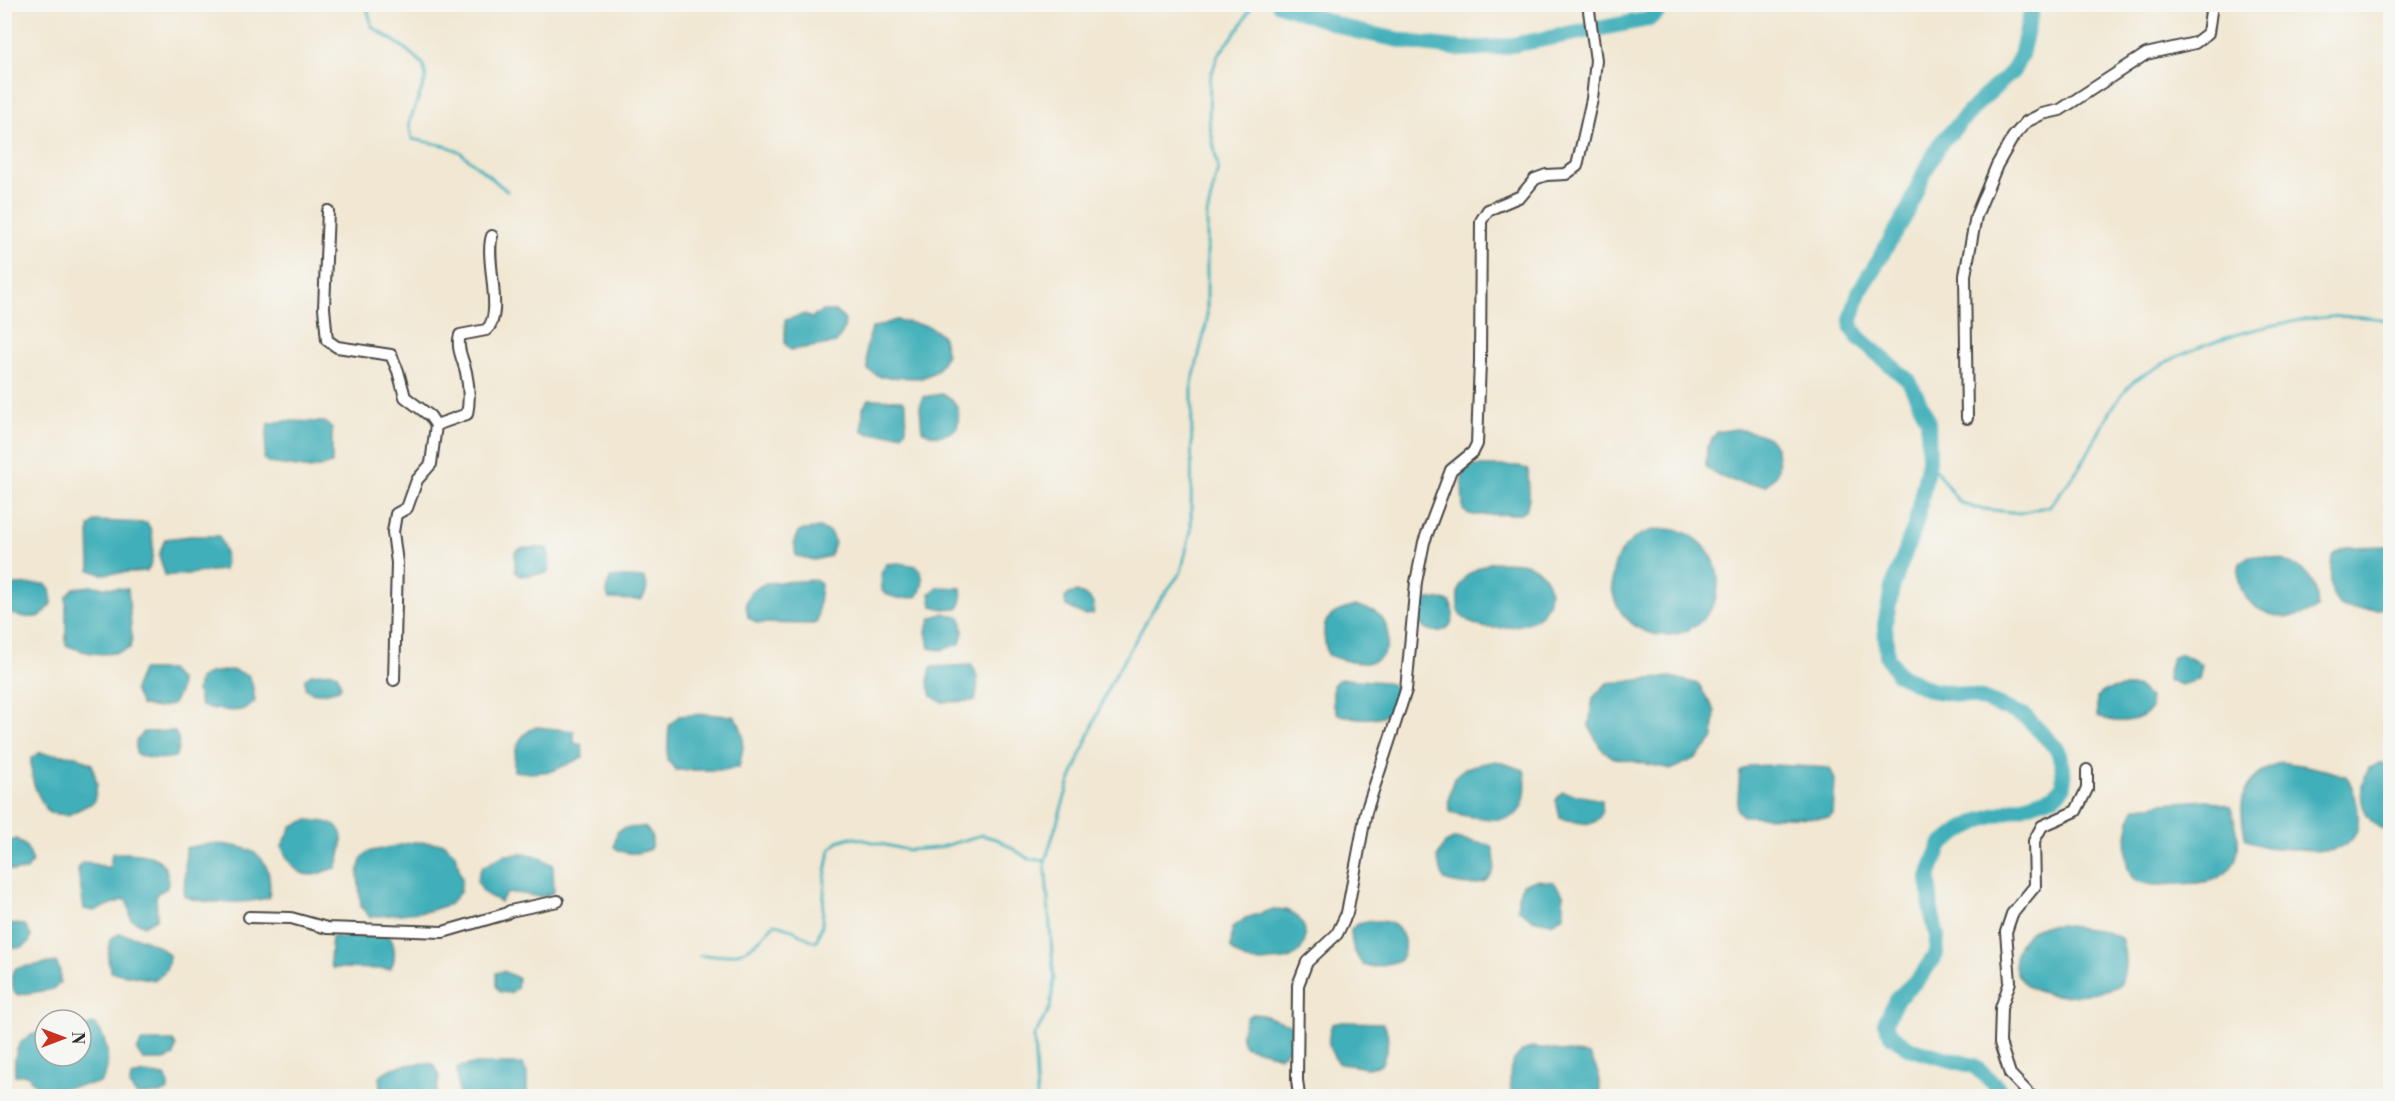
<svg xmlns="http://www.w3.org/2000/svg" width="2395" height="1101" font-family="'Libre Bodoni',serif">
	<rect width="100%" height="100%" fill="#f6f6f2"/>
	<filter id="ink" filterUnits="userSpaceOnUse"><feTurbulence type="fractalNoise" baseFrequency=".0167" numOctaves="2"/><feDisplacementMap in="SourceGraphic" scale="12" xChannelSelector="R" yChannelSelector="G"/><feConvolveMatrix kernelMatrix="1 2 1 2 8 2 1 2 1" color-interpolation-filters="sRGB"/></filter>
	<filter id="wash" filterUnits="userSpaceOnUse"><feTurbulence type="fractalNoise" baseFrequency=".008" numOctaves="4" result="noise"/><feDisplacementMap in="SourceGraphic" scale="24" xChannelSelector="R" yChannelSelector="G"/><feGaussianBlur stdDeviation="1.35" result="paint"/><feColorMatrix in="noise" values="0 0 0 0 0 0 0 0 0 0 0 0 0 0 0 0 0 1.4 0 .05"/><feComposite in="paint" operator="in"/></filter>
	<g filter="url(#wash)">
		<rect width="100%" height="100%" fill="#f1e7d2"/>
		<g fill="#3fafb9" stroke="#356d72" stroke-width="1.5">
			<path d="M823 311H835L845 320 844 329 836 343 791 350 785 344V320L805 314 813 319 814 315Z"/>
			<path d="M896 320 928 326 942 335 947 354 937 371 922 378 881 377 868 370 866 349 872 328Z"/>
			<path d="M942 394C958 402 961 409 957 428 945 437 936 438 922 430L920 407 923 397Z"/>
			<path d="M869 399 902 400 906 404V429L902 434H870L862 430 863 408Z"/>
			<path d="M284 421 325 422 332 428V464L311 469 269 463 264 459 268 424Z"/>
			<path d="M1736 429C1746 431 1760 432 1769 438 1778 445 1781 464 1776 475 1774 478 1769 482 1766 485 1743 484 1724 482 1706 467L1707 447 1717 432Z"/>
			<path d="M1471 466H1519L1528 470 1529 498 1526 511 1520 514 1469 515 1463 510 1462 478 1466 468Z"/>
			<path d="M96 521 147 523C155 533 155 561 147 571L101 574 90 570 89 527Z"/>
			<path d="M819 528 830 532 835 543 830 556 814 560 796 556 794 541 799 531Z"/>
			<circle cx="1665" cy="582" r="53"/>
			<path d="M190 536H219C224 547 228 557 224 570 204 571 185 576 165 575L159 555 165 539Z"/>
			<path d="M2390 546V608C2340 611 2326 613 2332 556L2346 547Z"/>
			<path d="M522 548H545L548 550 550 566 547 573 520 576 515 570V552Z"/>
			<path d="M2249 556C2283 555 2321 568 2317 608 2283 631 2229 607 2240 563Z"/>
			<path d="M1492 562C1502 563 1515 561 1525 564 1550 570 1559 599 1538 617 1527 627 1490 631 1476 625 1470 623 1465 618 1460 615 1452 583 1464 573 1492 562Z"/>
			<path d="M899 563 916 566C925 576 924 584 918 596 905 600 893 600 882 591L881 574 886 564Z"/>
			<path d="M623 577 644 578C649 586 647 593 641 600L609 599 606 590 610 578Z"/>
			<path d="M817 580 821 584 817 622 813 624 757 623 748 617 746 603 751 591 766 583Z"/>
			<path d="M45 584 50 589 52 602C49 606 46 612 42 615 34 620 13 616 6 611L5 594 14 585Z"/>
			<path d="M92 586 128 589 132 639 130 648C108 658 87 654 66 645V597L74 588Z"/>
			<path d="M939 587 961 588 962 599 959 608 943 609 932 606 930 593Z"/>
			<path d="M1076 592C1087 595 1097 601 1093 614L1084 615 1066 606 1065 598 1069 594Z"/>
			<path d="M1439 599 1450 602C1462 629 1435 641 1419 623L1420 603 1424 600Z"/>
			<path d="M1356 606C1364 608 1373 609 1379 615 1392 627 1392 658 1371 662 1357 665 1341 660 1328 655 1319 624 1323 613 1356 606Z"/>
			<path d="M944 613 961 618 963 632 960 644 941 650 929 648 926 631 931 618Z"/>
			<path d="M2181 654 2202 664 2199 680 2180 685 2168 680V671L2172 658Z"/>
			<path d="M971 665C980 675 978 688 975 701L941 702 932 696 928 682 931 667Z"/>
			<path d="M142 670H170L180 681 179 692 173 704 158 708 141 705 134 690Z"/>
			<path d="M231 670 248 675 252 683 255 701C244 717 217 709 201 706L197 691 199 679 209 673Z"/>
			<path d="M333 672 338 676 341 686 339 689C327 692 315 697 305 688V679L311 674Z"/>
			<path d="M1671 677 1698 684 1715 711 1713 740 1696 758 1672 769 1611 757 1600 747 1589 726 1593 698 1607 683Z"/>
			<path d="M1344 679 1385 682 1395 686C1409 722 1361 722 1338 714L1333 704V685L1338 680Z"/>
			<path d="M2122 687H2138L2150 698 2151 708C2139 724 2115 724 2097 716V697L2104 691Z"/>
			<path d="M703 714 734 716C747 734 744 746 739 767L724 770H676L667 760 669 725 679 716Z"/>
			<path d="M537 727 574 731V743L582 745 583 757 553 771 531 773 514 771C513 752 518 733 537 727Z"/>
			<path d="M174 731C181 739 179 748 175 757 162 760 148 759 136 754V741L144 732Z"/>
			<path d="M39 753 77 756 92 764 97 784 94 802 68 815 49 813C37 795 30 781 31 759Z"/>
			<path d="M1496 761 1524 770C1527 783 1527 806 1515 815 1502 824 1464 816 1450 812 1447 803 1449 797 1451 788 1456 765 1476 765 1496 761Z"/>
			<path d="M2281 762 2312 767 2347 776C2359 800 2370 842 2333 850 2322 853 2307 849 2296 849 2278 848 2260 849 2246 839 2236 799 2242 779 2281 762Z"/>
			<path d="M2379 764H2390V831C2369 827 2359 808 2362 787 2362 781 2367 774 2369 768Z"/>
			<path d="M1774 765 1830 768 1835 780 1833 814 1829 818 1743 816 1737 810 1740 771 1749 766Z"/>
			<path d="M1562 792 1602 800C1604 832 1582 824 1560 818L1556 800Z"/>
			<path d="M2208 800 2230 806C2239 831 2247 863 2218 878 2207 884 2189 883 2177 884 2164 885 2143 887 2133 878 2121 866 2127 819 2135 808L2161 803Z"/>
			<path d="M307 820C314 821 330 821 336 826 347 834 340 857 336 868 329 869 323 873 317 874 298 879 286 860 282 846L292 826Z"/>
			<path d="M645 827C652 834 654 840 650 849 639 854 624 856 614 847L617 832 624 828Z"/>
			<path d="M1455 838 1492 846C1504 886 1474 890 1444 880L1437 858 1445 843Z"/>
			<path d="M16 839C26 845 30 850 32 862L27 870 13 871 5 868V843Z"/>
			<path d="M414 842 443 843 455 854 462 879 460 892 450 904 429 911 370 917 361 907 358 874 361 859 368 852Z"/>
			<path d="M208 844C248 844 275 852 269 898 246 903 205 905 184 896L186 848Z"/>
			<path d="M112 853C136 853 174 851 167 888L156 894 157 918 144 926 131 919 129 907 125 899 94 911 84 909 78 870 81 864 86 862 110 868Z"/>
			<path d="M521 854 535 855 553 865 554 892C535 903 525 889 506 894L500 902 484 893 477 881 481 868 504 855Z"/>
			<path d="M1536 880 1553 882 1563 894 1564 916 1551 923 1532 919 1518 909V895L1523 884Z"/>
			<path d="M1271 910C1275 910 1281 909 1285 910 1310 917 1313 949 1288 959 1283 961 1275 960 1270 961 1252 964 1243 961 1231 949L1232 928 1246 918Z"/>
			<path d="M1372 921C1376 921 1382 921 1387 922 1405 927 1409 948 1399 961L1373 967 1363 965C1354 953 1351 944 1351 929L1358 924Z"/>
			<path d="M10 924 25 925 31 936C28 949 16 950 5 946V926Z"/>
			<path d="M2060 925 2104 931 2121 938C2126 955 2127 969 2120 985 2096 996 2037 1004 2020 978 2008 961 2019 937 2037 928 2042 925 2053 926 2060 925Z"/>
			<path d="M119 934C138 936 155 941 169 955 168 968 166 973 155 980L111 972 108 960 110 939Z"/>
			<path d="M389 936C396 945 396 961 390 969L332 968 330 962 332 937Z"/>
			<path d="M56 962 60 971V983L53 989 18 995 14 992 11 976 16 968Z"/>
			<path d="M503 971 518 978 517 988 510 993 500 992 496 986V973Z"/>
			<path d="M1253 1014 1263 1015 1292 1025C1298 1037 1291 1050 1280 1056L1244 1046C1239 1036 1243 1028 1247 1017Z"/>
			<path d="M1342 1022 1383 1023C1391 1035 1387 1052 1381 1065L1367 1068 1338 1063C1328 1048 1326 1042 1332 1024Z"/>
			<path d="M95 1024C108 1039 113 1067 100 1083 89 1084 48 1091 41 1089 36 1086 31 1079 27 1075H15C13 1048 18 1037 45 1031V1056H81V1033L88 1025Z"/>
			<path d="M142 1041H173L176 1046 174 1056 164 1060H143L137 1051Z"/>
			<path d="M1533 1047 1589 1055C1598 1070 1602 1080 1599 1096H1512C1508 1073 1508 1055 1533 1047Z"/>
			<path d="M430 1063 435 1066 439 1076 436 1096H381L379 1076C394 1064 411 1064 430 1063Z"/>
			<path d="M473 1064H522L527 1073V1096H459L457 1068Z"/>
			<path d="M143 1073 165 1076 168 1082V1091L159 1094 137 1095C130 1089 129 1085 131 1077Z"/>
		</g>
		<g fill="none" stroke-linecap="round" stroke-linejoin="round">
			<g stroke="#3fafb9" stroke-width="3">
				<path d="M368 4 367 7 372 27 403 47 423 64 426 78 409 123 412 139 447 146 460 152 507 191"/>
				<path d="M1929 461 1959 502 1975 508 2020 513 2050 506C2062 490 2075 475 2085 458 2100 432 2111 403 2134 381 2139 377 2147 373 2154 369 2211 335 2324 305 2390 321"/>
				<path d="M700 956C741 955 746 956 774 924 789 925 801 936 816 942L822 925 825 878 830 850 838 841 851 837 907 850 937 848 982 835 999 840 1029 859 1045 861"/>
				<path d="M1037 1096 1034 1036 1050 1008 1054 980 1045 861 1069 784 1108 688 1152 611 1181 572 1191 531 1192 384 1207 321V215L1218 168 1209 121 1210 79 1218 55 1240 27 1253 4"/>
			</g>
			<g stroke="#3fafb9" stroke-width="16">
				<path d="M1279 4 1356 31 1415 43 1463 49 1502 47 1649 19 1666 4"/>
				<path d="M2003 1096 1997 1086 1974 1066 1911 1049 1892 1036 1885 1023 1896 1000 1921 976 1936 954 1937 936 1931 911 1929 877 1940 846 1959 831 1984 819 2054 796 2064 786 2063 768 2058 750 2025 716 1977 697 1930 690 1898 674 1887 656 1885 625 1892 588 1916 523 1929 461 1928 420 1909 381 1859 338 1852 329 1851 320 1859 292 1907 213 1923 175 1940 144 1979 102 2013 71 2021 55 2033 4"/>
			</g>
		</g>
	</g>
	<g filter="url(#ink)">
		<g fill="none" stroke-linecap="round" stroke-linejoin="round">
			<defs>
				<g id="minor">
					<path d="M328 211 324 308 327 340 337 347 391 355 398 371 405 397 430 416 436 425 431 464 417 480 407 508 396 514 393 532 397 563 394 680"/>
					<path d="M1967 418 1965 275 1976 216 1997 165 2013 137 2026 122 2042 114 2060 110 2146 54 2195 43 2208 33 2212 4"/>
					<path d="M436 425 467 414C470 400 469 386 466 372 463 359 456 348 460 335L486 330C505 315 484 259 492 236"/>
					<path d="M249 917 291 918 327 928 443 932 505 914 510 911 558 901"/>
					<path d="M1299 1096 1297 1080 1298 985 1307 962 1337 934 1347 913 1366 812 1406 690 1416 582 1424 542 1451 470 1473 452 1477 444 1480 361 1481 221 1488 210 1521 196 1535 179 1546 175 1566 174 1577 166 1592 99 1596 60 1588 4"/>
					<path d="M2031 1096 2010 1074 2000 1043 2001 1008 2010 982 2006 932 2012 914 2035 886 2034 841 2042 826 2076 811 2087 789V770"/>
				</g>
			</defs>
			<use href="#minor" stroke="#494744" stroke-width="14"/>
			<use href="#minor" stroke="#fff" stroke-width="10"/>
		</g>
	</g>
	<rect width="2395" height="1101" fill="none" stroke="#f6f6f2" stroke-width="24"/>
	<g transform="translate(63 1038) rotate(90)"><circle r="28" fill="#f6f6f2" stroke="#a5a5a2" stroke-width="1.5"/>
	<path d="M0-4.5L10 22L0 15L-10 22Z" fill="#c8321e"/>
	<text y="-9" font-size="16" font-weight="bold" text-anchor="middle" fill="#2b2b2b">N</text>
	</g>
</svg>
